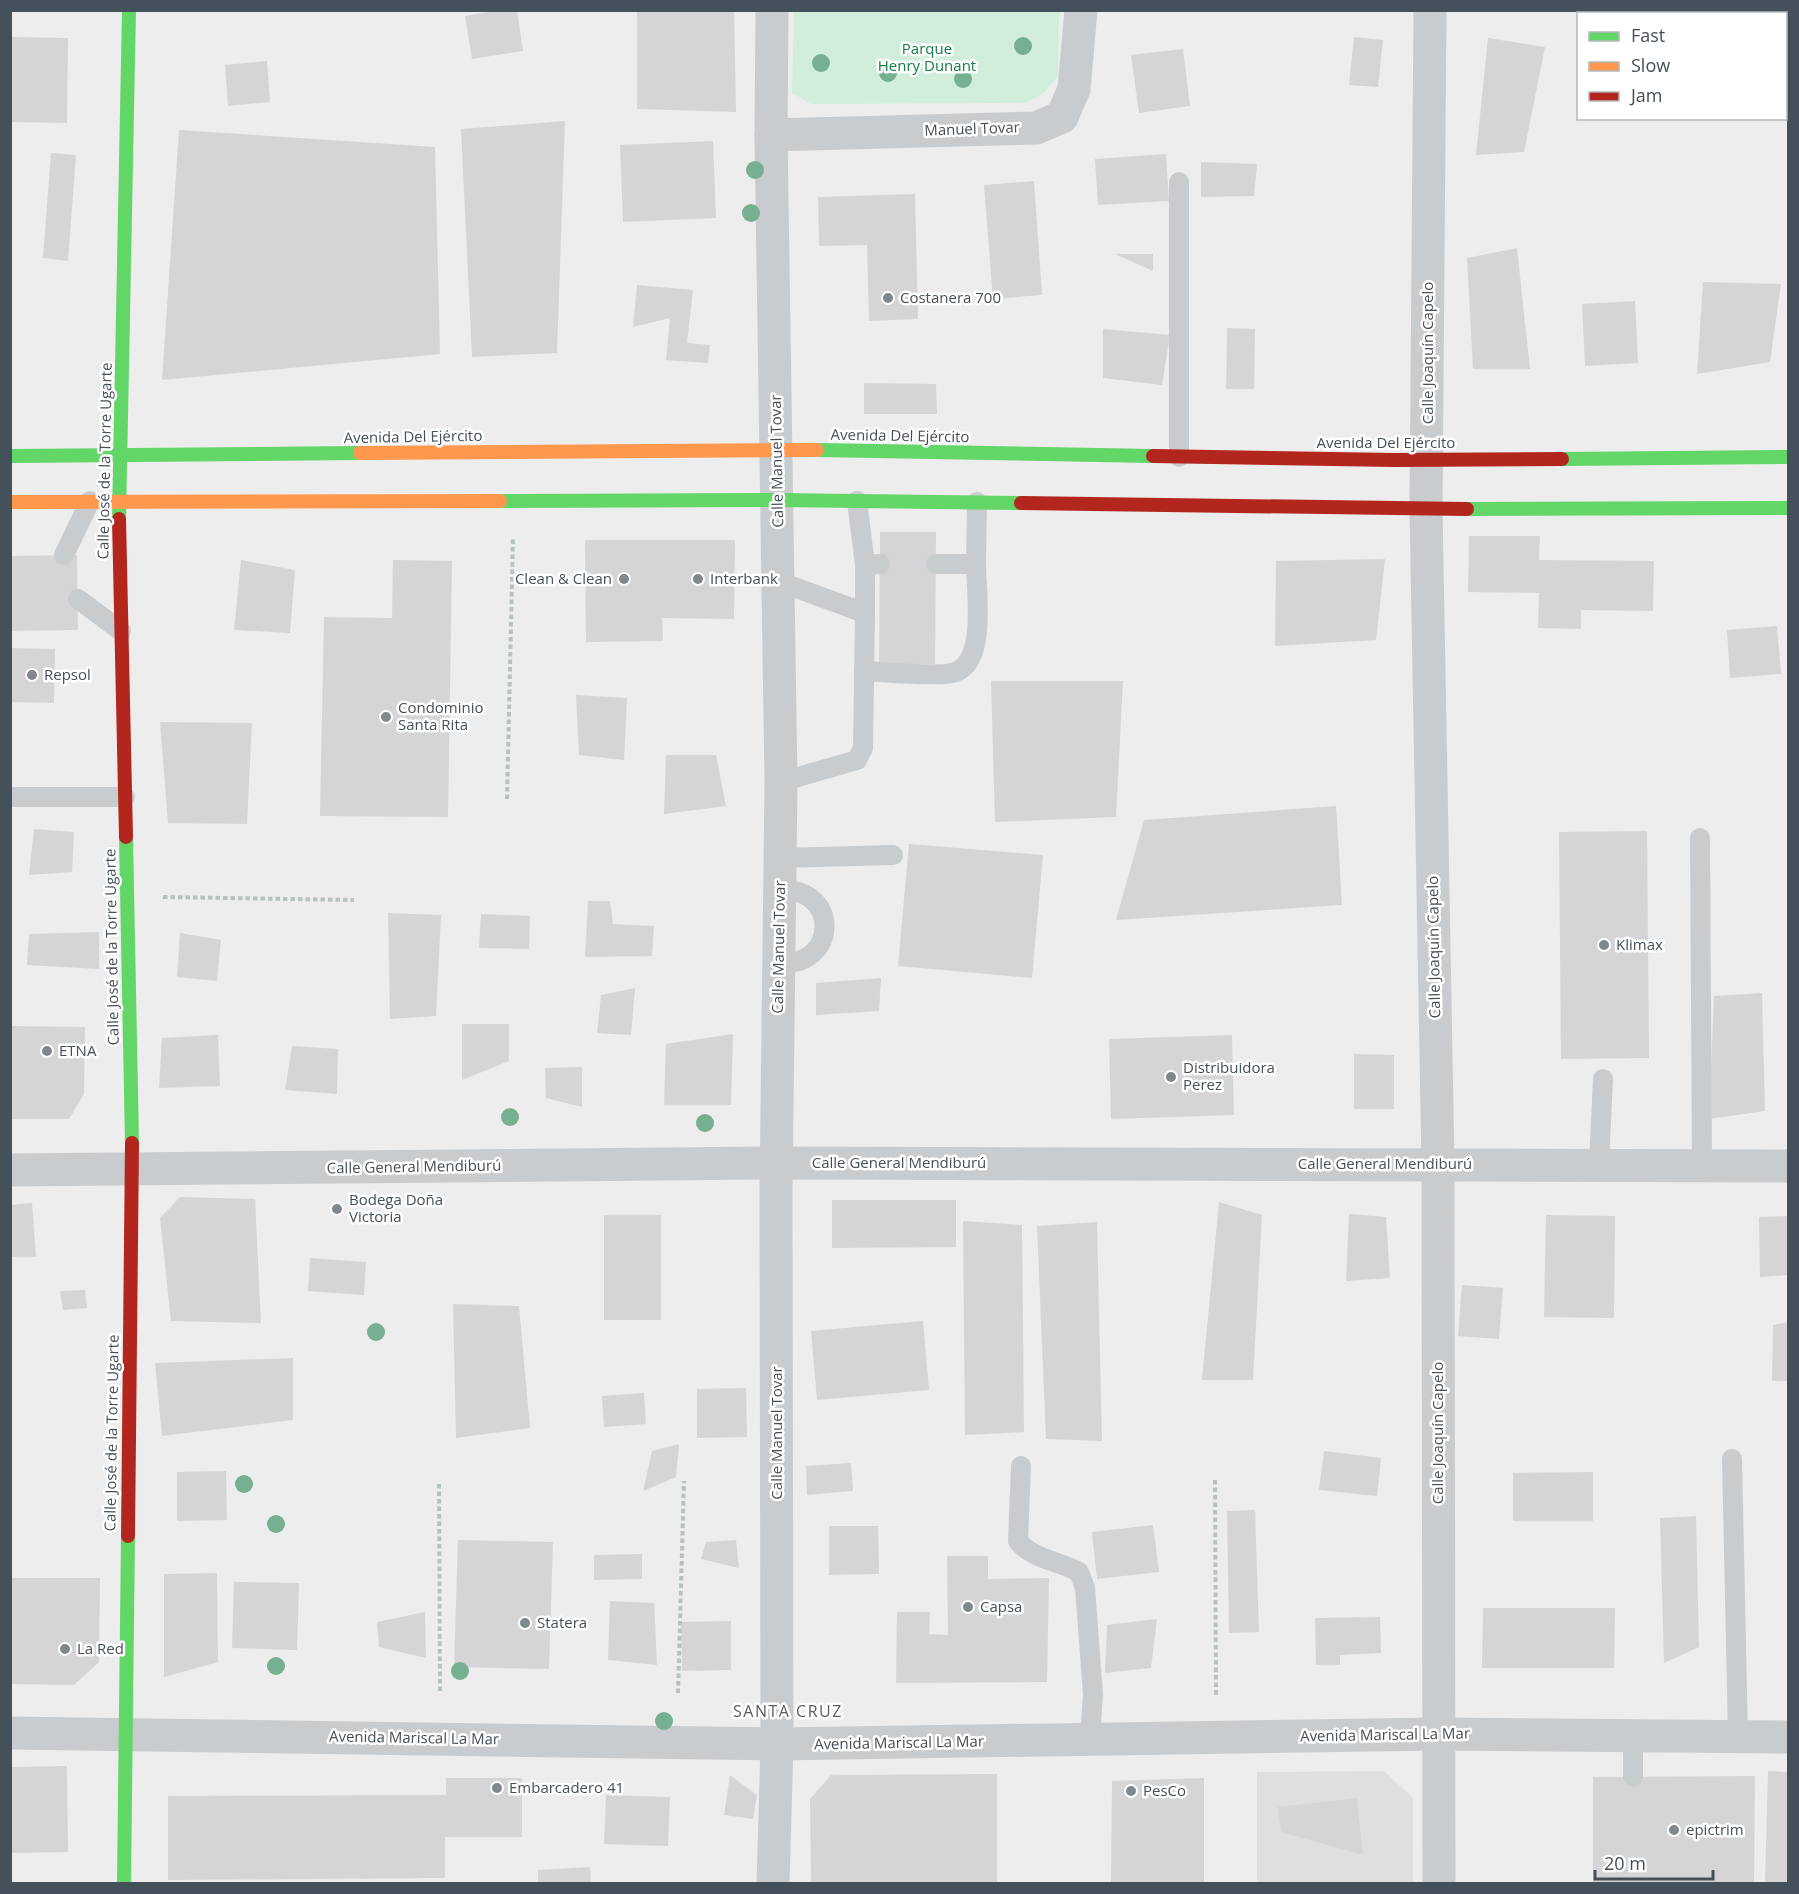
<svg xmlns="http://www.w3.org/2000/svg" width="1799" height="1894" font-family="'Open Sans',sans-serif">
	<rect width="100%" height="100%" fill="#eeeded"/>
	<path fill="#e0dedf" d="M1384 1771 1413 1798V1883H1257V1772Z"/>
	<path fill="#d0eedb" d="M794 11H1061L1059 18 1058 76 1044 93 1026 103 811 104 792 93Z"/>
	<g fill="#d5d5d7">
		<path d="M500 10H517L523 51 472 59 465 16Z"/>
		<path d="M637 10H734L736 112 637 109Z"/>
		<path d="M1600 10H1639L1640 14H1600Z"/>
		<rect x="1700" y="10" width="43" height="4"/>
		<path d="M10 37 68 38 67 123 10 122Z"/>
		<path d="M1354 37 1383 40 1378 87 1349 85Z"/>
		<path d="M1488 38 1545 47 1524 152 1476 155Z"/>
		<path d="M1183 49 1190 106 1139 113 1131 55Z"/>
		<path d="M267 61 270 102 228 106 225 65Z"/>
		<path d="M565 121 557 353 472 357 461 129Z"/>
		<path d="M179 130 435 147 440 354 162 380Z"/>
		<path d="M713 141 716 218 623 222 620 145Z"/>
		<path d="M51 153 76 155 68 261 43 258Z"/>
		<path d="M1166 154 1169 201 1098 205 1095 159Z"/>
		<path d="M1201 162 1257 164 1254 196 1201 197Z"/>
		<path d="M1034 181 1042 295 993 299 984 185Z"/>
		<path d="M915 194 918 319 869 321 867 245 819 246 818 197Z"/>
		<path d="M1517 248 1530 369H1473L1467 258Z"/>
		<path d="M1115 254H1153V271Z"/>
		<path d="M1703 282 1781 284 1770 362 1697 374Z"/>
		<path d="M637 285 693 290 687 343 710 345 708 363 666 360 670 318 633 327Z"/>
		<path d="M1635 301 1638 363 1585 366 1582 304Z"/>
		<path d="M1227 328 1255 329 1254 389H1226Z"/>
		<path d="M1103 329 1170 335 1162 385 1103 378Z"/>
		<path d="M864 383 936 384 937 414H864Z"/>
		<path d="M880 532H936L935 664H879Z"/>
		<path d="M1469 536H1540L1539 560 1654 561 1653 611 1581 610V629L1538 628 1539 593 1468 592Z"/>
		<path d="M585 540H735L734 619 662 618 663 641 586 642Z"/>
		<path d="M77 555 78 630 10 631V556Z"/>
		<path d="M1385 559 1376 640 1275 646 1276 561Z"/>
		<path d="M241 560 295 570 290 633 234 630Z"/>
		<path d="M393 560 452 561 448 817 320 816 324 617 392 618Z"/>
		<path d="M1777 626 1781 674 1730 678 1727 630Z"/>
		<path d="M10 648 55 649 54 703 10 702Z"/>
		<path d="M991 681H1123L1116 817 995 822Z"/>
		<path d="M576 695 627 698 624 760 579 755Z"/>
		<path d="M160 722 252 723 247 824 168 823Z"/>
		<path d="M666 755H716L726 806 664 814Z"/>
		<path d="M1336 806 1342 905 1116 920 1144 820Z"/>
		<path d="M34 829 74 832 72 872 29 875Z"/>
		<path d="M1647 831 1649 1058 1561 1059 1559 832Z"/>
		<path d="M909 844 1043 855 1032 978 898 966Z"/>
		<path d="M588 901H610L613 924 654 926 652 956 585 957Z"/>
		<path d="M388 913 441 915 436 1016 390 1019Z"/>
		<path d="M481 914 530 916 529 949 479 948Z"/>
		<path d="M99 932V969L27 965 29 934Z"/>
		<path d="M180 933 221 940 217 981 177 977Z"/>
		<path d="M881 978 879 1011 816 1015V983Z"/>
		<path d="M635 988 631 1035 597 1033 601 995Z"/>
		<path d="M1762 993 1765 1111 1709 1119 1714 996Z"/>
		<path d="M462 1024H509V1061L462 1080Z"/>
		<path d="M10 1026 85 1027 84 1094 69 1119H12Z"/>
		<path d="M733 1034 731 1105H664L666 1044Z"/>
		<path d="M218 1035 220 1086 159 1088 162 1038Z"/>
		<path d="M1232 1035 1234 1115 1111 1119 1109 1039Z"/>
		<path d="M292 1046 338 1049 337 1094 285 1090Z"/>
		<path d="M1354 1054 1394 1055V1109H1354Z"/>
		<path d="M582 1067V1107L546 1098 545 1068Z"/>
		<path d="M180 1197 255 1199 261 1323 171 1321 160 1218Z"/>
		<path d="M832 1200H956V1247L832 1248Z"/>
		<path d="M1219 1202 1262 1215 1253 1380H1202Z"/>
		<path d="M32 1203 36 1257H10V1205Z"/>
		<path d="M1349 1214 1386 1217 1390 1278 1346 1281Z"/>
		<rect x="604" y="1215" width="57" height="105"/>
		<path d="M1546 1215 1615 1216 1614 1318 1544 1317Z"/>
		<path d="M1788 1216V1275L1760 1277 1759 1217Z"/>
		<path d="M963 1221 1022 1225 1024 1432 965 1435Z"/>
		<path d="M1097 1222 1102 1441 1046 1439 1037 1226Z"/>
		<path d="M310 1258 366 1262 364 1295 308 1291Z"/>
		<path d="M1462 1285 1503 1288 1499 1339 1458 1336Z"/>
		<path d="M85 1290 87 1308 63 1310 60 1291Z"/>
		<path d="M453 1304 519 1306 530 1428 456 1438Z"/>
		<path d="M923 1321 929 1390 817 1400 811 1331Z"/>
		<path d="M1788 1322V1381H1772L1773 1325Z"/>
		<path d="M293 1358V1420L162 1436 155 1363Z"/>
		<path d="M746 1388 747 1437 697 1438V1389Z"/>
		<path d="M644 1393 646 1424 604 1427 602 1396Z"/>
		<path d="M679 1444 676 1477 643 1491 652 1451Z"/>
		<path d="M1324 1451 1381 1458 1377 1496 1319 1490Z"/>
		<path d="M851 1463 853 1491 807 1495 806 1466Z"/>
		<path d="M226 1471 227 1520 177 1521V1472Z"/>
		<path d="M1593 1472V1521H1513V1473Z"/>
		<path d="M1255 1510 1259 1632 1229 1633 1227 1511Z"/>
		<path d="M1696 1516 1699 1647 1664 1663 1660 1518Z"/>
		<path d="M1153 1525 1159 1572 1097 1579 1092 1532Z"/>
		<path d="M829 1526H878L879 1574 829 1575Z"/>
		<path d="M458 1540 553 1542 549 1669 454 1667Z"/>
		<path d="M736 1540 739 1568 701 1559 706 1542Z"/>
		<path d="M642 1554V1579L594 1580V1555Z"/>
		<path d="M947 1556H988V1579L1049 1578 1047 1682 896 1683 897 1612H930L929 1634 948 1635Z"/>
		<path d="M217 1573 218 1662 164 1677V1574Z"/>
		<path d="M10 1578H100L99 1662 74 1685 10 1684Z"/>
		<path d="M234 1582 299 1583 297 1650 232 1648Z"/>
		<path d="M610 1601 654 1603 657 1665 608 1660Z"/>
		<path d="M1483 1608H1615L1614 1668H1482Z"/>
		<path d="M425 1612 426 1658 379 1647 377 1622Z"/>
		<path d="M1380 1617 1381 1653 1340 1655V1665H1316L1315 1618Z"/>
		<path d="M1157 1619 1151 1668 1105 1673 1107 1625Z"/>
		<path d="M731 1621V1670L682 1671 681 1622Z"/>
		<path d="M67 1766 68 1852 10 1853V1767Z"/>
		<path d="M1768 1771 1788 1772V1884H1765Z"/>
		<path d="M997 1774V1884H811L810 1799 831 1775Z"/>
		<path d="M730 1775 757 1795 753 1819 724 1815Z"/>
		<path d="M1755 1776 1754 1884H1593V1777Z"/>
		<path d="M446 1778H522V1837H445V1878L168 1880V1796L446 1795Z"/>
		<path d="M1204 1778V1884H1111L1112 1781Z"/>
		<path d="M606 1795 670 1797 668 1846 604 1844Z"/>
		<path d="M1357 1798 1363 1855 1281 1832 1278 1807Z"/>
		<path d="M590 1867 591 1884H538V1870Z"/>
	</g>
	<g fill="none" stroke-linecap="round" stroke-linejoin="round">
		<g stroke="#b6c2be" stroke-width="4" stroke-dasharray="4.5 3" stroke-linecap="butt">
			<path d="M1763 10V14"/>
			<path d="M507 799 513 537"/>
			<path d="M163 897 354 900"/>
			<path d="M1215 1480 1216 1695"/>
			<path d="M439 1484 440 1691"/>
			<path d="M678 1693 684 1481"/>
		</g>
		<g stroke="#c9ccce" stroke-width="20">
			<path d="M1653 10 1654 14"/>
			<path d="M1179 182V457"/>
			<path d="M857 501 865 565 880 564"/>
			<path d="M64 555 90 501"/>
			<path d="M936 564H976L977 502"/>
			<path d="M865 565V613"/>
			<path d="M780 582 865 613 863 748 857 760 781 782"/>
			<path d="M78 599 121 631"/>
			<path d="M864 671C886 672 933 677 952 673 988 666 976 591 976 564"/>
			<path d="M10 797H125"/>
			<path d="M1700 838 1702 1166"/>
			<path d="M780 858 893 855"/>
			<path d="M779 963C839 967 840 887 780 890"/>
			<path d="M1599 1165 1603 1079"/>
			<path d="M1732 1459 1738 1736"/>
			<path d="M1021 1466 1018 1541C1032 1559 1059 1561 1079 1572L1085 1588 1093 1694 1090 1740"/>
			<path d="M1633 1735V1777"/>
		</g>
		<g stroke="#c9ccce" stroke-width="33">
			<path d="M772 10 771 135 781 782 776 1192 777 1744 773 1884"/>
			<path d="M1430 10 1426 509 1438 1164 1439 1884"/>
			<path d="M771 135 1036 128 1062 117 1074 89 1081 10"/>
			<path d="M10 1170 777 1163 1788 1166"/>
			<path d="M10 1733 777 1744 1439 1734 1788 1737"/>
		</g>
		<g stroke="#63d668" stroke-width="14">
			<path d="M817 450 1153 456"/>
			<path d="M10 456 360 453"/>
			<path d="M1562 459 1788 457"/>
			<path d="M500 501 776 500 1021 503"/>
			<path d="M1467 509 1788 508"/>
			<path d="M119 519 129 10"/>
			<path d="M126 837 132 1143"/>
			<path d="M124 1884 128 1536"/>
		</g>
		<g stroke="#ff974d" stroke-width="14">
			<path d="M360 453 817 450"/>
			<path d="M10 502 500 501"/>
		</g>
		<g stroke="#b3261e" stroke-width="14">
			<path d="M1153 456 1394 460 1562 459"/>
			<path d="M1021 503 1467 509"/>
			<path d="M119 519 126 837"/>
			<path d="M128 1536 132 1143"/>
		</g>
	</g>
	<g fill="#76af91">
		<circle cx="1023" cy="46" r="9"/>
		<circle cx="821" cy="63" r="9"/>
		<circle cx="888" cy="73" r="9"/>
		<circle cx="963" cy="79" r="9"/>
		<circle cx="755" cy="170" r="9"/>
		<circle cx="751" cy="213" r="9"/>
		<circle cx="510" cy="1117" r="9"/>
		<circle cx="705" cy="1123" r="9"/>
		<circle cx="376" cy="1332" r="9"/>
		<circle cx="244" cy="1484" r="9"/>
		<circle cx="276" cy="1524" r="9"/>
		<circle cx="276" cy="1666" r="9"/>
		<circle cx="460" cy="1671" r="9"/>
		<circle cx="664" cy="1721" r="9"/>
	</g>
	<g fill="#80878d" stroke="#fff" stroke-width="2">
		<circle cx="888" cy="298" r="6"/>
		<circle cx="624" cy="579" r="6"/>
		<circle cx="698" cy="579" r="6"/>
		<circle cx="32" cy="675" r="6"/>
		<circle cx="386" cy="717" r="6"/>
		<circle cx="1604" cy="945" r="6"/>
		<circle cx="47" cy="1051" r="6"/>
		<circle cx="1171" cy="1077" r="6"/>
		<circle cx="337" cy="1209" r="6"/>
		<circle cx="968" cy="1607" r="6"/>
		<circle cx="525" cy="1623" r="6"/>
		<circle cx="65" cy="1649" r="6"/>
		<circle cx="497" cy="1788" r="6"/>
		<circle cx="1131" cy="1791" r="6"/>
		<circle cx="1674" cy="1830" r="6"/>
	</g>
	<g text-anchor="middle" stroke-width="5" stroke-linejoin="round" paint-order="stroke">
		<g font-size="15" fill="#147c46" stroke="#fff">
			<text x="927" y="54">Parque<tspan x="927" dy="17">Henry Dunant</tspan></text>
		</g>
		<g font-size="15" fill="#44505a" stroke="#fff">
			<text transform="translate(972 129) rotate(-2)" y="5">Manuel Tovar</text>
			<text transform="translate(1428 353) rotate(-90)" y="5">Calle Joaquín Capelo</text>
			<text transform="translate(900 436) rotate(1)" y="5">Avenida Del Ejército</text>
			<text transform="translate(413 437) rotate(-1)" y="5">Avenida Del Ejército</text>
			<text x="1386" y="448">Avenida Del Ejército</text>
			<text transform="translate(105 461) rotate(-89)" y="5">Calle José de la Torre Ugarte</text>
			<text transform="translate(777 461) rotate(-91)" y="5">Calle Manuel Tovar</text>
			<text transform="translate(112 947) rotate(-91)" y="5">Calle José de la Torre Ugarte</text>
			<text transform="translate(779 947) rotate(-89)" y="5">Calle Manuel Tovar</text>
			<text transform="translate(1434 947) rotate(-91)" y="5">Calle Joaquín Capelo</text>
			<text x="899" y="1168">Calle General Mendiburú</text>
			<text x="1385" y="1169">Calle General Mendiburú</text>
			<text transform="translate(414 1167) rotate(-1)" y="5">Calle General Mendiburú</text>
			<text transform="translate(112 1433) rotate(-89)" y="5">Calle José de la Torre Ugarte</text>
			<text transform="translate(777 1433) rotate(-90)" y="5">Calle Manuel Tovar</text>
			<text transform="translate(1438 1433) rotate(-90)" y="5">Calle Joaquín Capelo</text>
			<text transform="translate(1385 1735) rotate(-1)" y="5">Avenida Mariscal La Mar</text>
			<text transform="translate(414 1738) rotate(1)" y="5">Avenida Mariscal La Mar</text>
			<text transform="translate(899 1743) rotate(-1)" y="5">Avenida Mariscal La Mar</text>
		</g>
		<g font-size="15" fill="#44505a" stroke="#fff" text-anchor="start">
			<text x="900" y="303">Costanera 700</text>
			<text x="612" y="584" text-anchor="end">Clean &amp; Clean</text>
			<text x="710" y="584">Interbank</text>
			<text x="44" y="680">Repsol</text>
			<text x="398" y="713">Condominio<tspan x="398" dy="17">Santa Rita</tspan></text>
			<text x="1616" y="950">Klimax</text>
			<text x="59" y="1056">ETNA</text>
			<text x="1183" y="1073">Distribuidora<tspan x="1183" dy="17">Perez</tspan></text>
			<text x="349" y="1205">Bodega Doña<tspan x="349" dy="17">Victoria</tspan></text>
			<text x="980" y="1612">Capsa</text>
			<text x="537" y="1628">Statera</text>
			<text x="77" y="1654">La Red</text>
			<text x="509" y="1793">Embarcadero 41</text>
			<text x="1143" y="1796">PesCo</text>
			<text x="1686" y="1835">epictrim</text>
		</g>
		<g font-size="16" letter-spacing="1.5" fill="#595d61" stroke="#fff">
			<text x="788" y="1717">SANTA CRUZ</text>
		</g>
	</g>
	<rect width="1799" height="1894" fill="none" stroke="#44505a" stroke-width="24"/>
	<rect x="1577" y="12" width="210" height="108" fill="#ffffff" stroke="#b4b9bd" stroke-width="1.5"/>
	<rect x="1589" y="32" width="30" height="9" fill="#63d668" stroke="#b4b9bd" stroke-width="1.5"/>
	<text x="1631" y="42" font-size="18" fill="#44505a">Fast</text>
	<rect x="1589" y="62" width="30" height="9" fill="#ff974d" stroke="#b4b9bd" stroke-width="1.5"/>
	<text x="1631" y="72" font-size="18" fill="#44505a">Slow</text>
	<rect x="1589" y="92" width="30" height="9" fill="#b3261e" stroke="#b4b9bd" stroke-width="1.5"/>
	<text x="1631" y="102" font-size="18" fill="#44505a">Jam</text>
	<path d="M1595 1870v9h118v-9" fill="none" stroke="#44505a" stroke-width="3"/>
	<text x="1604" y="1870" font-size="18" fill="#44505a" stroke="#ffffff" stroke-width="4.5" paint-order="stroke">20 m</text>
</svg>
